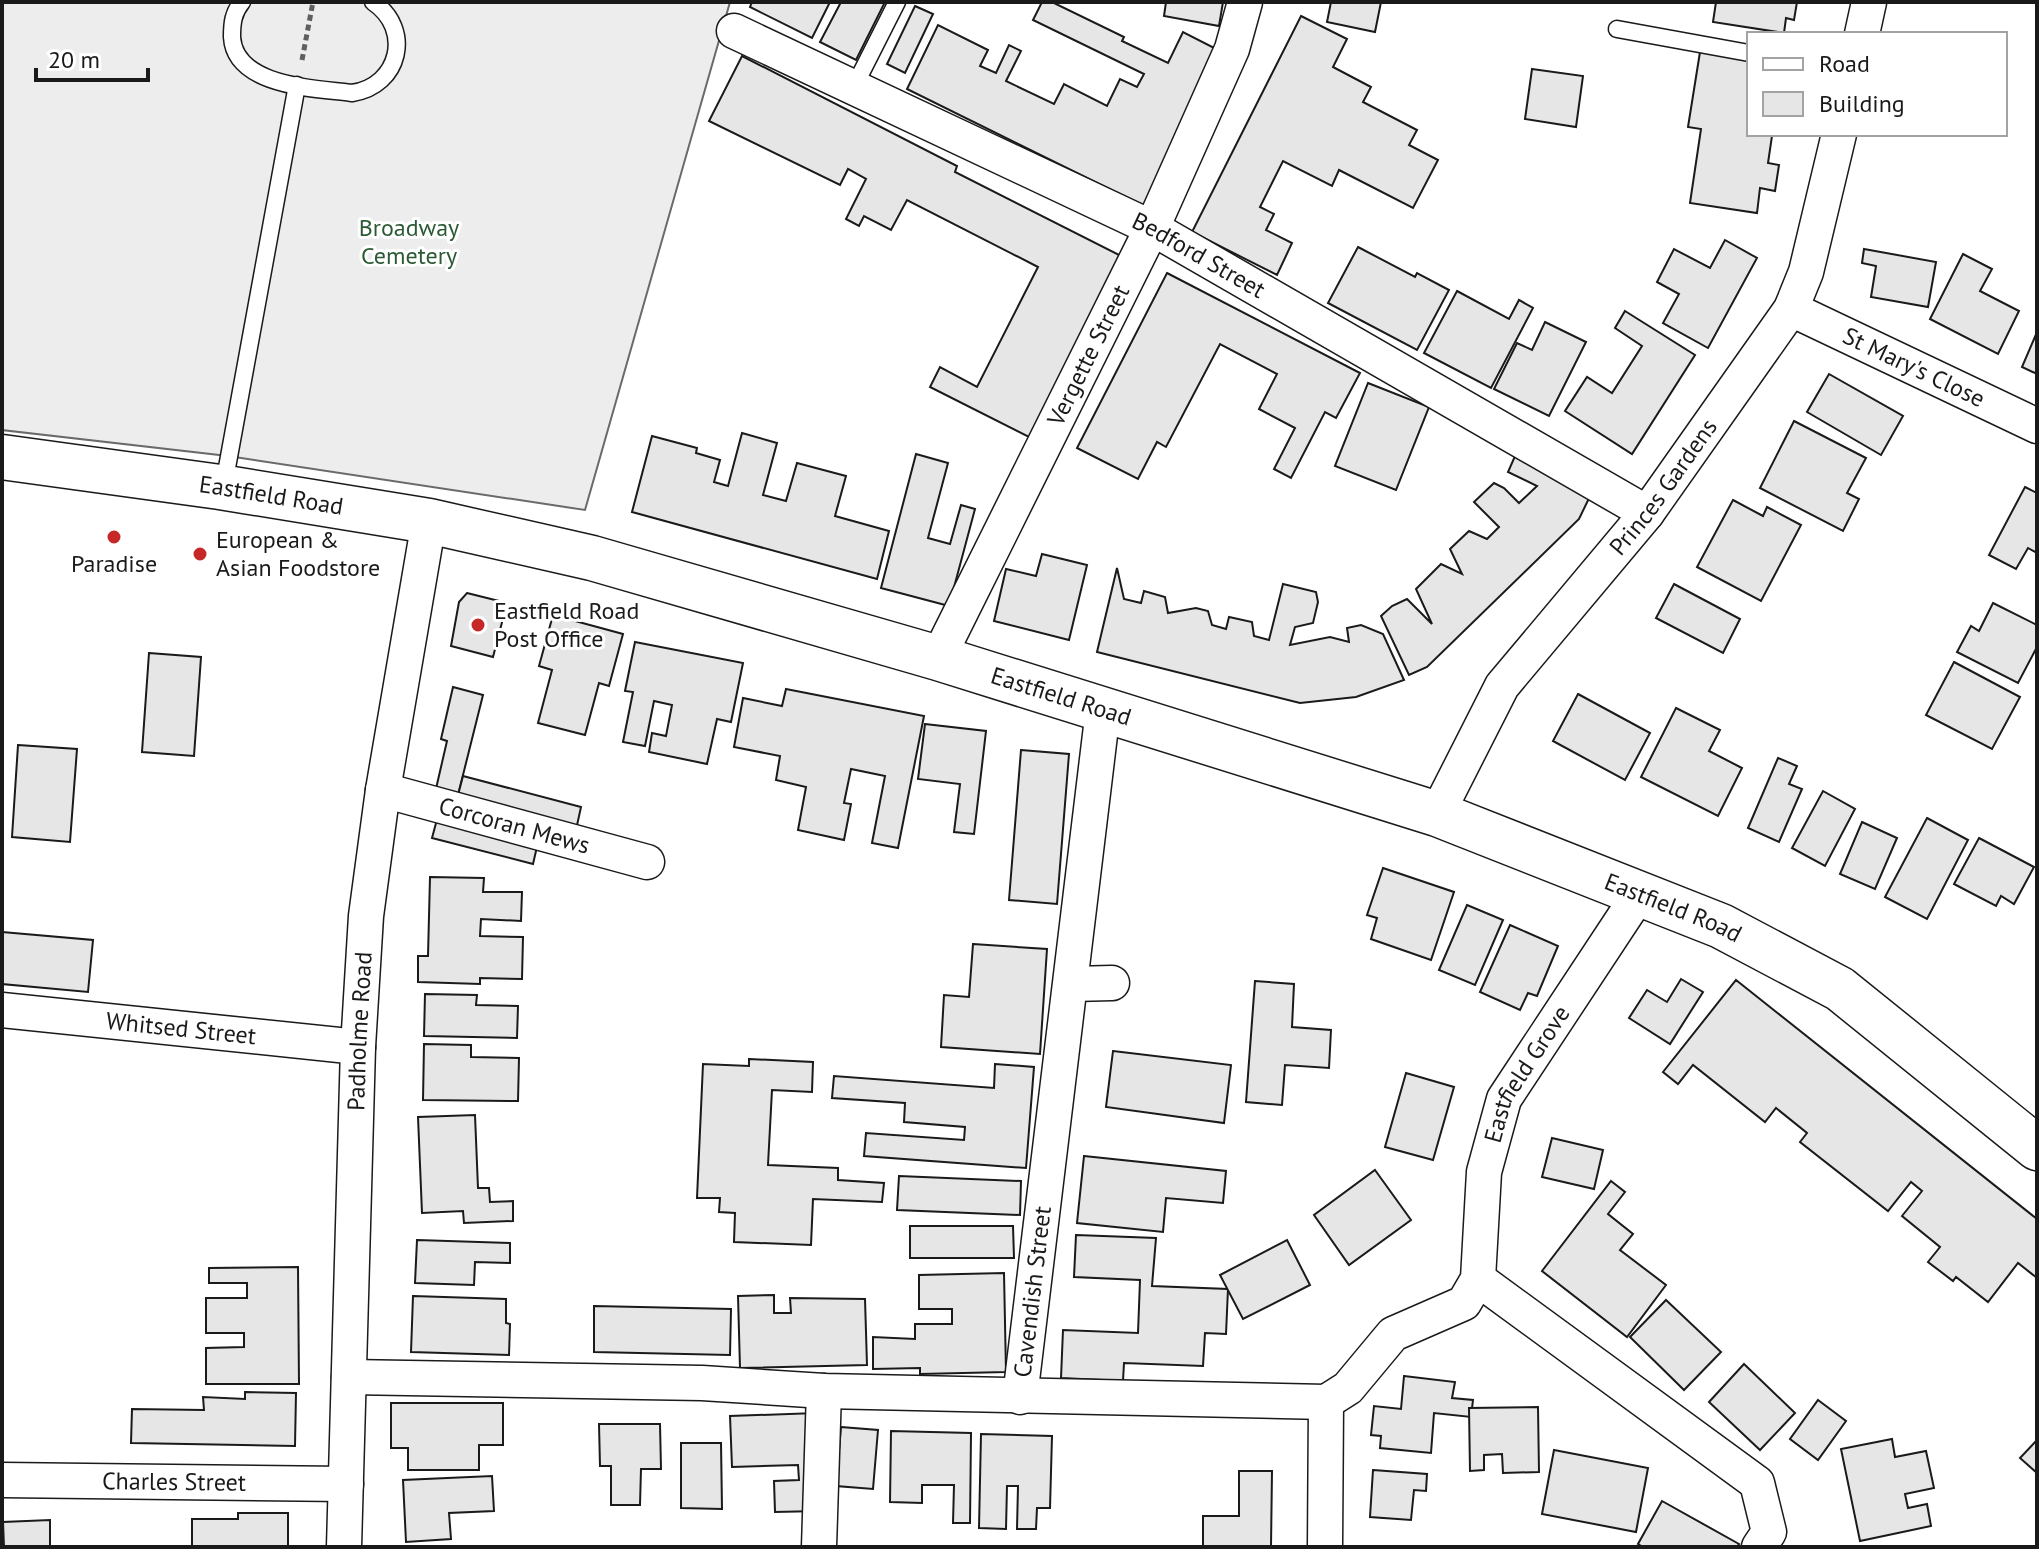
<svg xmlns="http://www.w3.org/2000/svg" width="2039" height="1549" font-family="'PT Sans',sans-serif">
	<rect width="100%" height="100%" fill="#fff"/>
	<path fill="#ededed" stroke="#6a6a6a" stroke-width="2" d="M2 2H730L585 510 228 456 2 430Z"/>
	<g fill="#e6e6e6" stroke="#1a1a1a" stroke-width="2">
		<path d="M752 2H830L812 38 750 7Z"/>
		<path d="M841 2H885L856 60 820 42Z"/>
		<path d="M1042 2H1052L1124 37 1122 41 1168 63 1183 32 1226 54 1150 209 907 89 938 25 988 50 980 66 996 73 1009 45 1021 51 1006 81 1054 104 1064 84 1107 106 1120 79 1137 87 1144 74 1033 20Z"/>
		<path d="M1166 2H1223L1219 26 1164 16Z"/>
		<path d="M1331 2H1381L1375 32 1327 22Z"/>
		<path d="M1716 2H1797L1794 20 1786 18 1784 33 1713 22Z"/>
		<path d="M915 6 933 14 905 73 887 64Z"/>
		<path d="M1301 16 1347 39 1333 67 1371 87 1363 102 1417 130 1409 145 1438 160 1413 208 1339 170 1332 186 1283 161 1260 207 1274 214 1266 230 1292 243 1277 275 1192 232Z"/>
		<path d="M1700 52 1749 59V134L1772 136 1768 163 1779 165 1775 191 1760 188 1757 213 1690 203 1701 129 1688 127Z"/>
		<path d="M742 56 957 166 955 172 1121 256 1029 437 930 387 940 367 977 387 1038 267 907 200 891 230 864 216 859 226 846 219 866 179 848 169 840 185 709 121Z"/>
		<path d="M1532 69 1583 76 1576 127 1525 119Z"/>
		<path d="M1725 240 1757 258 1708 348 1663 323 1679 294 1657 282 1674 249 1710 268Z"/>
		<path d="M1358 247 1415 277 1417 273 1449 290 1417 350 1328 303Z"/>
		<path d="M1864 249 1936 262 1928 307 1871 297 1876 266 1862 263Z"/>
		<path d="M1963 254 1992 269 1980 291 2019 311 1998 354 1930 319Z"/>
		<path d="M1167 273 1360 373 1336 418 1325 412 1291 478 1274 469 1295 428 1259 409 1277 374 1220 344 1166 447 1157 442 1138 479 1077 448Z"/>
		<path d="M1457 291 1509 319 1519 300 1533 308 1491 388 1424 353Z"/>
		<path d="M1625 311 1695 355 1632 454 1565 411 1587 377 1612 393 1642 346 1615 328Z"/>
		<path d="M1545 322 1586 342 1549 416 1494 389 1517 343 1532 350Z"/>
		<path d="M2037 332V374L2022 367Z"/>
		<path d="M1829 374 1903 416 1881 455 1807 412Z"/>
		<path d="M1368 383 1429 407 1396 490 1335 466Z"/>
		<path d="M1794 421 1866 458 1847 493 1859 499 1843 531 1760 488Z"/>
		<path d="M742 433 777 443 763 495 786 501 797 463 846 476 835 516 889 531 877 579 632 512 652 436 697 448 696 453 720 460 714 482 728 486Z"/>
		<path d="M916 454 948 463 928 538 950 544 961 505 975 509 949 606 881 588Z"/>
		<path d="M1515 456 1592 492 1579 519 1427 667 1409 675 1381 616 1392 606 1407 599 1432 624 1416 589 1441 564 1462 574 1450 549 1469 531 1487 539 1499 527 1474 502 1494 483 1504 488 1519 503 1537 486 1508 472Z"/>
		<path d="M2025 487 2037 493V553L2028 548 2016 569 1989 555Z"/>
		<path d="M1733 500 1763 516 1767 507 1801 525 1761 601 1697 567Z"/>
		<path d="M1042 554 1087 565 1069 640 994 621 1006 569 1036 576Z"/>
		<path d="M1117 568 1124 599 1141 603 1144 591 1165 597 1168 613 1196 608 1208 611 1212 625 1226 629 1229 617 1252 622 1254 636 1269 640 1283 584 1316 592 1318 602 1313 623 1295 627 1290 645 1330 637 1349 642 1347 628 1361 625 1383 634 1404 680 1356 697 1300 703 1097 652Z"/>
		<path d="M1674 584 1740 619 1723 653 1656 618Z"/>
		<path d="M467 593 507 603 493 657 451 646 459 602Z"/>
		<path d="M1993 603 2037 625V647L2018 683 1957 652 1971 626 1979 631Z"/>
		<path d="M553 615 623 634 609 686 599 683 585 735 538 723 552 670 539 666Z"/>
		<path d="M635 642 743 663 731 722 717 719 707 764 649 752 652 733 666 736 672 705 654 701 645 746 623 742 633 692 625 691Z"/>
		<path d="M149 653 201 657 194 756 142 752Z"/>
		<path d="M1954 662 2020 697 1992 749 1926 715Z"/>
		<path d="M453 687 483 695 457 799 435 793 447 741 441 739Z"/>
		<path d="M786 689 924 716 898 848 872 843 885 776 851 769 844 803 851 804 844 840 798 830 806 787 776 780 780 756 734 747 743 698 782 706Z"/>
		<path d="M1578 694 1650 733 1625 780 1553 741Z"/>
		<path d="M1676 708 1720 730 1709 751 1742 768 1718 816 1641 777Z"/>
		<path d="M925 724 986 731 974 834 954 832 960 784 918 779Z"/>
		<path d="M18 745 77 749 70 842 12 837Z"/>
		<path d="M1021 750 1069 754 1057 904 1009 900Z"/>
		<path d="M1778 758 1797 766 1789 784 1802 789 1779 842 1748 828Z"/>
		<path d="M463 776 581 807 576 830 457 799Z"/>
		<path d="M1823 791 1855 809 1825 866 1792 848Z"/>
		<path d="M439 812 539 838 533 864 432 838Z"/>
		<path d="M1927 818 1968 840 1927 919 1885 897Z"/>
		<path d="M1862 822 1897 838 1875 889 1840 874Z"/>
		<path d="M1979 838 2034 867 2014 904 2001 896 1996 906 1954 884Z"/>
		<path d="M1383 868 1454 892 1431 960 1371 939 1377 918 1367 915Z"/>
		<path d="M430 877 484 878 483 892H522L521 921 481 919 480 936 523 937 522 979 480 978V984L418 982V956H428Z"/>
		<path d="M1467 905 1503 920 1475 985 1439 970Z"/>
		<path d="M1510 925 1558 946 1537 996 1528 993 1520 1010 1480 992Z"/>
		<path d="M2 932 93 940 88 992 2 984Z"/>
		<path d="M973 944 1047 949 1040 1054 941 1047 944 995 969 997Z"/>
		<path d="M1681 979 1703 992 1670 1044 1629 1018 1647 990 1667 1002Z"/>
		<path d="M1736 980 2037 1219V1278L2018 1263 1988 1302 1956 1277 1953 1281 1928 1262 1940 1247 1902 1216 1922 1191 1911 1182 1888 1211 1800 1142 1807 1133 1776 1108 1765 1122 1693 1065 1678 1084 1663 1072Z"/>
		<path d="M1255 981 1294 984 1292 1027 1331 1030 1329 1068 1285 1065 1282 1105 1246 1102Z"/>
		<path d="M425 994 477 995 476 1005 518 1006 517 1038 424 1036Z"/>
		<path d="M424 1044 471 1045V1057L519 1058 518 1101 423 1100Z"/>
		<path d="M1113 1051 1231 1065 1224 1123 1106 1107Z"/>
		<path d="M749 1059 813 1062 812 1092 772 1090 768 1165 838 1168V1180L884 1183 882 1202 813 1199 811 1245 734 1242 735 1213 719 1212 720 1198H697L703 1064 749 1066Z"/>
		<path d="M995 1064 1034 1067 1026 1168 864 1156 866 1133 964 1140 965 1127 904 1122 905 1103 832 1098 834 1076 994 1088Z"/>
		<path d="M1406 1073 1454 1087 1433 1160 1385 1147Z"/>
		<path d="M475 1115 478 1188H489L490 1202 513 1201V1221L464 1223 463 1211 422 1213 418 1117Z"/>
		<path d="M1552 1138 1603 1150 1594 1189 1542 1177Z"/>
		<path d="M1084 1156 1226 1171 1223 1203 1166 1198 1163 1232 1077 1223Z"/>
		<path d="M1375 1170 1411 1220 1349 1265 1314 1215Z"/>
		<path d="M899 1176 1021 1181 1020 1215 897 1210Z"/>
		<path d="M1611 1181 1625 1192 1608 1214 1633 1234 1620 1250 1666 1285 1627 1337 1542 1271Z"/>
		<path d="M910 1226H1013L1014 1258H910Z"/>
		<path d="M1076 1235 1156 1238 1152 1286 1228 1289 1226 1334 1205 1333 1203 1366 1124 1363 1123 1381 1061 1378 1063 1330 1138 1333 1140 1280 1074 1277Z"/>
		<path d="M417 1240 510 1243V1263L475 1262 474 1285 415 1283Z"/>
		<path d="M1287 1240 1310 1285 1243 1319 1220 1275Z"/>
		<path d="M298 1267 299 1384H206V1348L244 1347V1333H206V1298H247V1283H209V1268Z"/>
		<path d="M1004 1273 1006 1372 920 1374V1368L873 1369V1337L915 1339V1324H952V1309H919V1275Z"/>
		<path d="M774 1295V1313H791L790 1298 865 1299 867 1365 740 1368 738 1296Z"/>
		<path d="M413 1296 506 1299V1323L510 1324 509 1355 411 1352Z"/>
		<path d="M1666 1300 1721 1352 1684 1390 1630 1337Z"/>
		<path d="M594 1306 731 1309 730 1355 594 1352Z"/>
		<path d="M1744 1364 1795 1413 1760 1450 1709 1402Z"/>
		<path d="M1404 1376 1455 1382 1452 1398 1473 1400 1471 1417 1434 1413 1431 1453 1380 1448 1381 1436 1371 1435 1374 1406 1401 1409Z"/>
		<path d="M245 1392 296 1393 295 1446 131 1443 132 1409 204 1410 203 1397 245 1399Z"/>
		<path d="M1818 1400 1846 1421 1818 1460 1790 1439Z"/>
		<path d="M391 1403H503V1445H479V1470H408V1448H391Z"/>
		<path d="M1538 1407 1539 1472 1503 1473 1502 1454 1484 1455V1470L1470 1471 1469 1408Z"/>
		<path d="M816 1413 819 1511 775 1512 774 1481 799 1480 798 1465 732 1467 730 1416Z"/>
		<path d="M599 1424H660L661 1469H641L640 1505H611V1466H600Z"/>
		<path d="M841 1427 878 1430 873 1489 836 1486Z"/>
		<path d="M891 1431 971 1433 970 1523H953L954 1485H922V1503L890 1502Z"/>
		<path d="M981 1434 1052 1436 1050 1508H1037L1036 1529H1017L1018 1486H1007L1006 1529 979 1528Z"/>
		<path d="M1892 1439 1895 1457 1926 1451 1934 1488 1905 1494 1908 1508 1927 1504 1931 1526 1860 1541 1841 1449Z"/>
		<path d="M2037 1440V1473L2020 1458Z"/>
		<path d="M681 1443H721L722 1509 681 1508Z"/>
		<path d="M1554 1450 1648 1468 1636 1532 1542 1514Z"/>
		<path d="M1373 1470 1427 1474 1426 1491 1414 1490 1411 1520 1370 1517Z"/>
		<path d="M1239 1471H1272L1271 1547H1203V1516H1239Z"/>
		<path d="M492 1476 494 1511 449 1513 451 1539 406 1542 403 1480Z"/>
		<path d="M1662 1501 1739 1544 1737 1547H1643L1638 1544Z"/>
		<path d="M238 1513H288V1547H192V1519H238Z"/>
		<path d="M50 1520V1547H4L3 1522Z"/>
	</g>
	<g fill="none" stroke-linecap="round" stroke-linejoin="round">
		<defs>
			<g id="lane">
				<path d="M242 2C233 13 232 23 232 37 235 87 315 88 352 93 400 86 413 29 373 2"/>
				<path d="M1617 29 1749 53"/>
				<path d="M854 87 897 2"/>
				<path d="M224 484 297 85"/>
			</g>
			<g id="street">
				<path id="s1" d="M734 31 1152 228 1647 513"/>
				<path d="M1862 34 1869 2"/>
				<path id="s2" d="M1791 309 2037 426"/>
				<path id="s3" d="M938 658 1152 228 1232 49 1245 2"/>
				<path id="s4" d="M383 790 647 862"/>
				<path id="s5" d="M1437 814 1502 686 1647 513 1791 309 1806 272 1839 134"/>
				<path d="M1072 984 1112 983"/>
				<path id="s6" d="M2 1010 358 1047"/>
				<path d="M1478 1279 1757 1483 1769 1532 1759 1547"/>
				<path id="s7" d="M349 1377 702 1383 824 1391 1326 1402 1348 1388 1393 1334 1464 1303 1478 1279 1484 1172 1504 1099 1640 893"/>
				<path id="s8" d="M1020 1397 1103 710"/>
				<path id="s9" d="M2 1480 346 1484"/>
				<path id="s10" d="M344 1547 358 1047 366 916 383 790 429 521"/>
				<path d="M819 1547 824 1391"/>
				<path d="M1325 1547 1326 1402"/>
			</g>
			<g id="secondary">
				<path id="s11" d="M2 457 220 487 429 521 592 558 938 658 1437 814 1721 926 1840 989 2037 1148"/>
			</g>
		</defs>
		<use href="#lane" stroke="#1a1a1a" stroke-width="19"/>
		<use href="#street" stroke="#1a1a1a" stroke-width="37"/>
		<use href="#secondary" stroke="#1a1a1a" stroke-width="47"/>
		<path stroke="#5f5f5f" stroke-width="5" stroke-dasharray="6 4" stroke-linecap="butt" d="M302 60 313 2"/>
		<use href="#lane" stroke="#fff" stroke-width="16"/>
		<use href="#street" stroke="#fff" stroke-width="34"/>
		<use href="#secondary" stroke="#fff" stroke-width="44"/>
	</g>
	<g fill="#c62828" stroke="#fff" stroke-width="3">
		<circle cx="114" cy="537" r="8"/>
		<circle cx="200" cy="554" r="8"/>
		<circle cx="478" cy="625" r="8"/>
	</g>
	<g text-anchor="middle" stroke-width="6" stroke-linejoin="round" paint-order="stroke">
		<g font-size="24" fill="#2b5a34" stroke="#fff">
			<text x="409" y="236">Broadway<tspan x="409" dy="28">Cemetery</tspan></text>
		</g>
		<g font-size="24" fill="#1a1a1a" stroke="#fff">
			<text dy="8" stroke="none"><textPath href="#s1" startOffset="516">Bedford Street</textPath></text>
			<text dy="8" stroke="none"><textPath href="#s3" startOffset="338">Vergette Street</textPath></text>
			<text dy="8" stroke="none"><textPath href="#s2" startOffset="136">St Mary's Close</textPath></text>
			<text dy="8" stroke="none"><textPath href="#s5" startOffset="400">Princes Gardens</textPath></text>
			<text dy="8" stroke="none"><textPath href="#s11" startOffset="272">Eastfield Road</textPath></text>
			<text dy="8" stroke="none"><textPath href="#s11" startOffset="1088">Eastfield Road</textPath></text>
			<text dy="8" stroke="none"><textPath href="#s4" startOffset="136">Corcoran Mews</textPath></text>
			<text dy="8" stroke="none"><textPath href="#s11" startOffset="1736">Eastfield Road</textPath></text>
			<text dy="8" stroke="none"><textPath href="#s6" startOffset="180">Whitsed Street</textPath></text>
			<text dy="8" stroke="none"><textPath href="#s10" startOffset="516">Padholme Road</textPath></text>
			<text dy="8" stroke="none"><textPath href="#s7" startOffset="1394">Eastfield Grove</textPath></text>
			<text dy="8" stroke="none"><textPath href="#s8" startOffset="106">Cavendish Street</textPath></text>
			<text dy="8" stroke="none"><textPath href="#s9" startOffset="172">Charles Street</textPath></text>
		</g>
		<g font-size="24" fill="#1a1a1a" stroke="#fff" text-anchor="start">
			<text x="216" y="548">European &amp;<tspan x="216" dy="28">Asian Foodstore</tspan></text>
			<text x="114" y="572" text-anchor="middle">Paradise</text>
			<text x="494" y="619">Eastfield Road<tspan x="494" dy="28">Post Office</tspan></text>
		</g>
	</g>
	<rect width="2039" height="1549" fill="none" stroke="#1a1a1a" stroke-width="8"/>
	<rect x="1747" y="32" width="260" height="104" fill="#ffffff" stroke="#a3a3a3" stroke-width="2"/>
	<rect x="1763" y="58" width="40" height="12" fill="#ffffff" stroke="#a3a3a3" stroke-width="2"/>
	<text x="1819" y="72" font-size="24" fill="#1a1a1a">Road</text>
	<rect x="1763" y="92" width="40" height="24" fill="#e6e6e6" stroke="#a3a3a3" stroke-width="2"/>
	<text x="1819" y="112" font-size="24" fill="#1a1a1a">Building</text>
	<path d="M36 68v12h112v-12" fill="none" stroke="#1a1a1a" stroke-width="4"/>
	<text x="48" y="68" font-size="24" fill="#1a1a1a" stroke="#ffffff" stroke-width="6" paint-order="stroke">20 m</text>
</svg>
